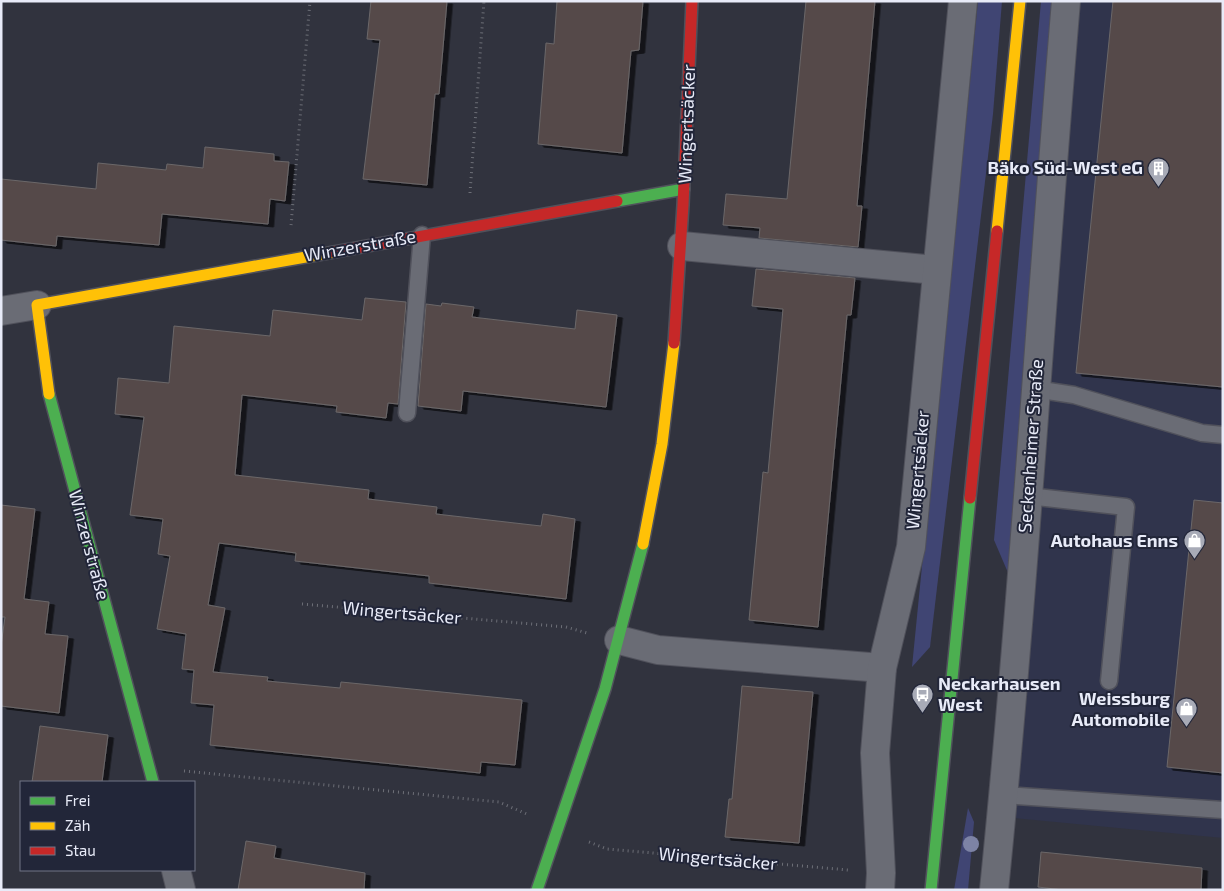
<svg xmlns="http://www.w3.org/2000/svg" width="1224" height="891" font-family="'Exo 2',sans-serif">
	<defs>
		<filter id="shadow"><feDropShadow dx="5.5" dy="3" stdDeviation="0" flood-color="#0009"/></filter>
	</defs>
	<rect width="100%" height="100%" fill="#31333e"/>
	<path fill="#30344c" d="M1057 1H1223V838L1013 818Z"/>
	<g fill="#404573">
		<path d="M978 1H1002L993 114 930 647 912 667Z"/>
		<path d="M1041 1H1057L1012 582 994 540Z"/>
		<path d="M968 808 974 822 968 890H954Z"/>
	</g>
	<g fill="#554a49" stroke="#6b6769" filter="url(#shadow)">
		<path d="M371 1H447L439 94H435L427 185 363 179 380 40 367 39Z"/>
		<path d="M557 1H643L639 50 631 51 622 153 538 144 546 43 554 44Z"/>
		<path d="M806 1H875L857 206H862L858 247 759 238 760 228 723 225 726 194 787 199Z"/>
		<path d="M1113 1H1223V387L1076 373Z"/>
		<path d="M205 147 274 154V161L289 162 285 201 270 199 268 224 162 214 159 245 57 236 56 246 1 240V179L96 189 98 163 166 170 167 164 203 168Z"/>
		<path d="M756 269 855 278 851 315H847L818 627 749 620 763 472 768 473 783 309 752 306Z"/>
		<path d="M365 298 406 302 398 404 388 403 386 418 336 412 337 406 242 395 235 475 369 490 368 499 437 507 436 514 541 526 543 514 575 519 566 599 429 583V576L295 561 296 553 219 543 208 605 225 608 213 672 268 677 267 681 340 688 341 682 522 700 515 765 481 762 480 773 210 745 214 705 191 703 194 670 182 669 186 634 157 629 170 556 158 554 163 519 130 515 144 417 115 414 118 378 169 383 174 326 270 336 273 310 362 320Z"/>
		<path d="M442 303 474 307 472 317 575 329 577 310 617 315 606 407 463 391 461 411 418 406 426 304 441 306Z"/>
		<path d="M1194 500 1223 503V773L1167 767Z"/>
		<path d="M1 505 35 509 24 599 49 602 45 634 68 636 59 713 1 706V646L5 617H1Z"/>
		<path d="M742 686 813 692 799 843 725 837 729 799H732Z"/>
		<path d="M40 726 108 735 102 782H32Z"/>
		<path d="M246 841 276 846 274 858 365 873 364 890H238Z"/>
		<path d="M1041 852 1202 868 1201 890H1063L1038 887Z"/>
	</g>
	<g fill="none" stroke-linecap="round" stroke-linejoin="round">
		<defs>
			<g id="lane">
				<path d="M1035 389 1074 395 1202 433 1223 435"/>
				<path d="M407 413 422 235"/>
				<path d="M1028 496 1126 507 1109 681"/>
				<path d="M1003 795 1223 810"/>
			</g>
			<g id="street">
				<path d="M682 246 936 270"/>
				<path d="M1 311 37 305"/>
				<path d="M619 640 658 650 882 668"/>
				<path d="M176 870 181 890"/>
				<path d="M880 890 881 873 875 753 882 668 911 547 963 1"/>
				<path d="M994 890C1024 594 1041 297 1066 1"/>
			</g>
			<g id="fast">
				<path d="M617 201 684 189"/>
				<path d="M49 394 153 782"/>
				<path d="M537 890 605 689 643 544"/>
				<path d="M931 890 970 498"/>
			</g>
			<g id="slow">
				<path d="M997 231 1020 1"/>
				<path d="M49 394 37 305 334 252"/>
				<path d="M643 544 662 444 674 343"/>
			</g>
			<g id="jam">
				<path d="M334 252 617 201"/>
				<path d="M674 343 683 205 692 1"/>
				<path d="M970 498 997 231"/>
			</g>
		</defs>
		<use href="#lane" stroke="#50515b" stroke-width="19"/>
		<use href="#street" stroke="#50515b" stroke-width="30"/>
		<use href="#fast" stroke="#50515b" stroke-width="14"/>
		<use href="#slow" stroke="#50515b" stroke-width="14"/>
		<use href="#jam" stroke="#50515b" stroke-width="14"/>
		<g stroke="#6d6f77" stroke-width="3" stroke-dasharray="1 4" stroke-linecap="butt">
			<path d="M470 193 484 1"/>
			<path d="M291 225 310 1"/>
			<path d="M302 604 566 627 587 633"/>
			<path d="M184 771 499 802 529 815"/>
			<path d="M589 842 607 849 848 870"/>
		</g>
		<use href="#lane" stroke="#6a6c75" stroke-width="16"/>
		<use href="#street" stroke="#6a6c75" stroke-width="28"/>
		<use href="#fast" stroke="#4caf50" stroke-width="11"/>
		<use href="#slow" stroke="#ffc107" stroke-width="11"/>
		<use href="#jam" stroke="#c62828" stroke-width="11"/>
	</g>
	<circle fill="#7d83a5" cx="971" cy="844" r="8"/>
	<defs>
		<symbol id="building-pin" viewBox="-11 -11 22 30"><path d="M0 17L-7.5 6A9.5 9.5 0 1 1 7.5 6Z" fill="#a8abb7" stroke="#222639"/><path d="M-4-6H4V6H1V3H-1V6H-4ZM-2.5-4.3h1.7v1.8h-1.7ZM.8-4.3h1.7v1.8H.8ZM-2.5-1h1.7V.8h-1.7ZM.8-1h1.7V.8H.8Z" fill="#fff"/></symbol>
		<symbol id="shop-pin" viewBox="-11 -11 22 30"><path d="M0 17L-7.5 6A9.5 9.5 0 1 1 7.5 6Z" fill="#a8abb7" stroke="#222639"/><path d="M-5-2.5h2.3a2.7 3.5 0 0 1 5.4 0H5L5.5 6h-11ZM-1.5-2.5h3a1.5 2.3 0 0 0-3 0Z" fill="#fff"/></symbol>
		<symbol id="bus-pin" viewBox="-11 -11 22 30"><path d="M0 17L-7.5 6A9.5 9.5 0 1 1 7.5 6Z" fill="#a8abb7" stroke="#222639"/><path d="M-5-6H5V4H4V6H2V4H-2V6H-4V4H-5ZM-3.5-4V0h7V-4ZM-3.5 1.2v1.5H-2V1.2ZM2 1.2v1.5H3.5V1.2Z" fill="#fff"/></symbol>
	</defs>
	<g fill-rule="evenodd">
		<use href="#building-pin" x="1146" y="156" width="25" height="34"/>
		<use href="#shop-pin" x="1182" y="528" width="25" height="34"/>
		<use href="#bus-pin" x="910" y="682" width="25" height="34"/>
		<use href="#shop-pin" x="1174" y="696" width="25" height="34"/>
	</g>
	<g text-anchor="middle" stroke-width="4" stroke-linejoin="round" paint-order="stroke">
		<g font-size="18" fill="#e8ebf8" stroke="#222639">
			<text transform="translate(687 124) rotate(-88)" y="6">Wingertsäcker</text>
			<text transform="translate(360 246) rotate(-10)" y="6">Winzerstraße</text>
			<text transform="translate(1031 446) rotate(-86)" y="6">Seckenheimer Straße</text>
			<text transform="translate(918 470) rotate(-85)" y="6">Wingertsäcker</text>
			<text transform="translate(89 545) rotate(75)" y="6">Winzerstraße</text>
			<text transform="translate(402 613) rotate(5)" y="6">Wingertsäcker</text>
			<text transform="translate(718 859) rotate(5)" y="6">Wingertsäcker</text>
		</g>
		<g font-size="18" font-weight="bold" fill="#e8ebf8" stroke="#222639" text-anchor="end">
			<text x="1143" y="174">Bäko Süd-West eG</text>
			<text x="1178" y="547">Autohaus Enns</text>
			<text x="938" y="690" text-anchor="start">Neckarhausen<tspan x="938" dy="21">West</tspan></text>
			<text x="1170" y="705">Weissburg<tspan x="1170" dy="21">Automobile</tspan></text>
		</g>
	</g>
	<rect width="1224" height="891" fill="none" stroke="#e8ebf8" stroke-width="5"/>
	<rect x="20" y="781" width="175" height="90" fill="#222639" stroke="#717585"/>
	<rect x="30" y="797" width="25" height="8" fill="#4caf50" stroke="#717585"/>
	<text x="65" y="806" font-size="15" fill="#e8ebf8">Frei</text>
	<rect x="30" y="822" width="25" height="8" fill="#ffc107" stroke="#717585"/>
	<text x="65" y="831" font-size="15" fill="#e8ebf8">Zäh</text>
	<rect x="30" y="847" width="25" height="8" fill="#c62828" stroke="#717585"/>
	<text x="65" y="856" font-size="15" fill="#e8ebf8">Stau</text>
</svg>
